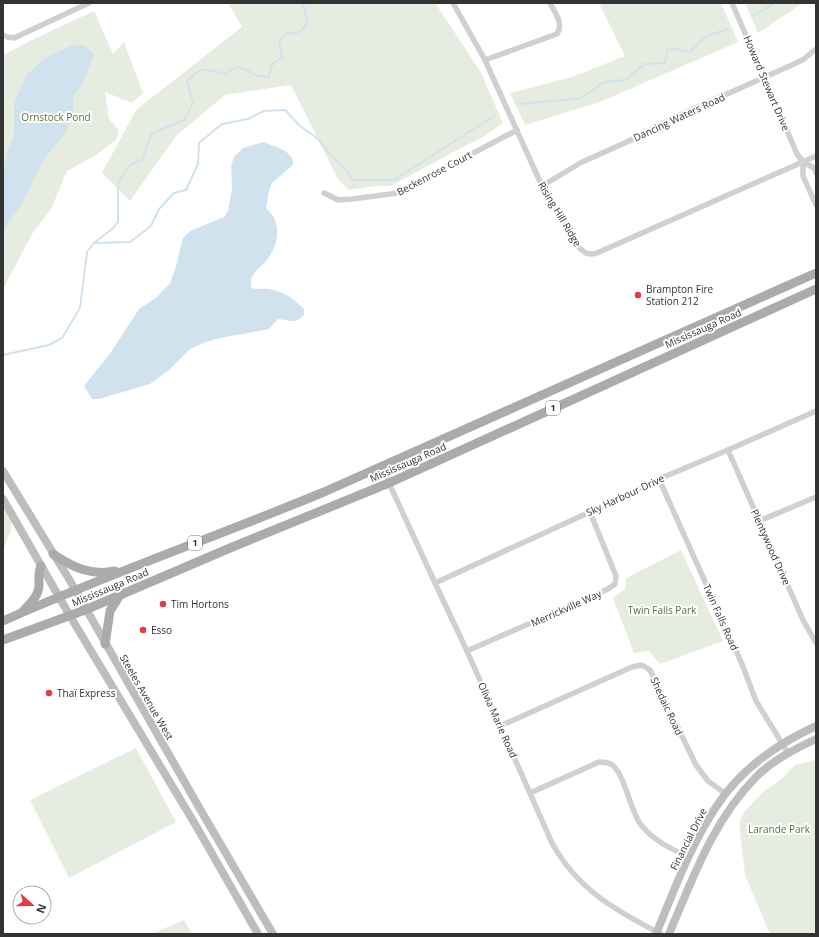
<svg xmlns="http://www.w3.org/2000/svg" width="819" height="937" font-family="'Open Sans',sans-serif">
	<rect width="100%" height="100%" fill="#fff"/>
	<g fill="#e6ecdf">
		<path d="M228 3H435L461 42 481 73 503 123 483 137 461 148 391 186H376L349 190 338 179 291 85 225 95 177 135 130 201 102 173 136 110 242 27Z"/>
		<path d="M599 3H721L738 42 600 102 525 125 510 93 572 77 625 56Z"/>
		<path d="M745 3H803L758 33Z"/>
		<path d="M94 11 113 54 124 42 143 93 132 103 105 92 109 119 119 130 116 140 96 155 67 171 51 209 32 234 3 289V55L36 38Z"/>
		<path d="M3 509 12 517 11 530 3 551Z"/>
		<path d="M681 550 723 641 660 664 649 651 634 653 613 598 625 589 626 578Z"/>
		<path d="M136 748 176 822 69 878 30 800Z"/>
		<path d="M816 760V934H770L745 875 740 830V819L743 815 745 811 765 790 778 782 795 765Z"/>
		<path d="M184 920 192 934H151Z"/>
	</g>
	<g fill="#cfe2ee">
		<path d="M73 45H84L94 55 81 87 73 96V114L66 132 44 159 21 205 3 231 4 168 8 150 14 134V104L26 76 45 58Z"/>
		<path d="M264 142C275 147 295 151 293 165L272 183 269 191 266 208C269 211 272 214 274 218 281 232 276 249 266 261 258 270 249 274 251 287L255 289C277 287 289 294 304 309V315C294 325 290 320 278 319L269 329 220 338 206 342 190 349 169 370 150 384 99 399H92L84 386 111 352 139 309 157 297 170 283 175 270 183 238 190 231 224 217 228 211 232 189 231 166 234 157 243 148Z"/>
	</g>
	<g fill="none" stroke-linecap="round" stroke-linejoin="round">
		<g stroke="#cfe2ee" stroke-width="2">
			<path d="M754 15 775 3"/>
			<path d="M522 104 581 98 604 82 626 80 644 64 665 63 668 48 690 52 706 36 728 29"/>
			<path d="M95 243 130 242 151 226 159 209 174 193 186 190 198 164 199 143 222 124 248 119 264 111 285 110 299 125 318 139 327 151 347 171 353 180H394L494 116"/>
			<path d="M3 355 49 345 62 338 80 308 87 252 94 243 112 229 118 222V186L120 179 130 165 142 160 151 134 184 120 193 103 187 81C201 65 207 69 225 74L236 67 242 68 258 76 269 77 272 65 279 59H283L279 41 285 34 299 32 304 28 307 22 303 3"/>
		</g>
		<g stroke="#d0d0d0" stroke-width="5.5">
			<path d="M453 3 485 60 542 186 578 246C584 253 588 256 597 253L816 156"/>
			<path d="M732 3 797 154 803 162 814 168 816 173"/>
			<path d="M3 35 7 37 14 38 89 3"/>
			<path d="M485 60 557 34C564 23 555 13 550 3"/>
			<path d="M803 162V176L816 205"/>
			<path d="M542 186 582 162 627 142 673 118 792 65 804 59 816 49"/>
			<path d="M324 193 338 200 352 199 398 193 517 130"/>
			<path d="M728 450 803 620 816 643"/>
			<path d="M383 466 389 483 435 583 467 651 552 843C578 890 615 910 661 934"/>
			<path d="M659 479 742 664 756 701 788 753"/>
			<path d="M759 521 816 497"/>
			<path d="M435 583 590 512 659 479 728 450 816 411"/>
			<path d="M467 651 608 589 615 584 616 576 590 512"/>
			<path d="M500 726 632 667 642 665 650 670 696 765 708 781 726 794"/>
			<path d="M530 793 599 762C604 762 607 762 611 764 625 773 630 811 641 825 654 841 671 849 689 857"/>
		</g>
		<g stroke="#bdbdbd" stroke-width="8">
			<path d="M3 471 69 579 200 809 273 934"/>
			<path d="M3 499 70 616 195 824 258 934"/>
			<path d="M656 934C674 891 690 846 716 807 739 771 777 744 816 726"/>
			<path d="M669 934C693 878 713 820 757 776 773 760 795 749 816 739"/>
		</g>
		<g stroke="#ababab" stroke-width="9">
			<path d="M53 554C72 567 91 576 115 571"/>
			<path d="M24 610C31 603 39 595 39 585 39 578 38 573 41 566"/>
			<path d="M3 621C108 574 218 536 324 492L816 273"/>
			<path d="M3 640 85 610 230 548 389 483 816 289"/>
			<path d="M105 644 110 611 120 595"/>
		</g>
	</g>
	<g fill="#e63946" stroke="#fff" stroke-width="1.5">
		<circle cx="638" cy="295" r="4"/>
		<circle cx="163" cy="604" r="4"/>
		<circle cx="143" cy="630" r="4"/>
		<circle cx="49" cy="693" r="4"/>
	</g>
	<g text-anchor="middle" stroke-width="4" stroke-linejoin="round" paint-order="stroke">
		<g fill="#fff" stroke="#707070" stroke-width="1">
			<rect x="546" y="401" width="14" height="14" rx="3"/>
			<rect x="188" y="536" width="14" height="14" rx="3"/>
		</g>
		<g font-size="9" font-weight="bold" fill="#333">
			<text x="553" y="411">1</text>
			<text x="195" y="546">1</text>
		</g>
		<g font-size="10" fill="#333" stroke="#fff">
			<text transform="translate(767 83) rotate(67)" y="4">Howard Stewart Drive</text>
			<text transform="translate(679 117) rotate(-25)" y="4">Dancing Waters Road</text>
			<text transform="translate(434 173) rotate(-28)" y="4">Beckenrose Court</text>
			<text transform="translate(560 214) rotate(59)" y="4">Rising Hill Ridge</text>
			<text transform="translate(703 328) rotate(-24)" y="4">Mississauga Road</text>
			<text transform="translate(408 462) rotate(-24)" y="4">Mississauga Road</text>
			<text transform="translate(625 495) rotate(-25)" y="4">Sky Harbour Drive</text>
			<text transform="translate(771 547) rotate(66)" y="4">Plentywood Drive</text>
			<text transform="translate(110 587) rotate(-23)" y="4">Mississauga Road</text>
			<text transform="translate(566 608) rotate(-24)" y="4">Merrickville Way</text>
			<text transform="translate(721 617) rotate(66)" y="4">Twin Falls Road</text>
			<text transform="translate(147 697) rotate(60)" y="4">Steeles Avenue West</text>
			<text transform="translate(667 706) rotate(65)" y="4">Shedaic Road</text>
			<text transform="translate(498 720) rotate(66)" y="4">Olivia Marie Road</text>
			<text transform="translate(688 839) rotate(-63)" y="4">Financial Drive</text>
		</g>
		<g font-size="10" fill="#56703f" stroke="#fff">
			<text x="56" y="121">Ornstock Pond</text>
			<text x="662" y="614">Twin Falls Park</text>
			<text x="779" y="833">Larande Park</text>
		</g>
		<g font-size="10" fill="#333" stroke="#fff" text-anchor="start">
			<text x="646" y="293">Brampton Fire<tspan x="646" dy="12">Station 212</tspan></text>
			<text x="171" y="608">Tim Hortons</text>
			<text x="151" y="634">Esso</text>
			<text x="57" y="697">Thaï Express</text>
		</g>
	</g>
	<rect width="819" height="937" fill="none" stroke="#333333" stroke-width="8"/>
	<g transform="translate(32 905) rotate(111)"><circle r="19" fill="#ffffff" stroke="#adadad"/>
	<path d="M0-3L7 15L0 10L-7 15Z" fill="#e63946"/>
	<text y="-6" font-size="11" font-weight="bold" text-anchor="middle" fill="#333333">N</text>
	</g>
</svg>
